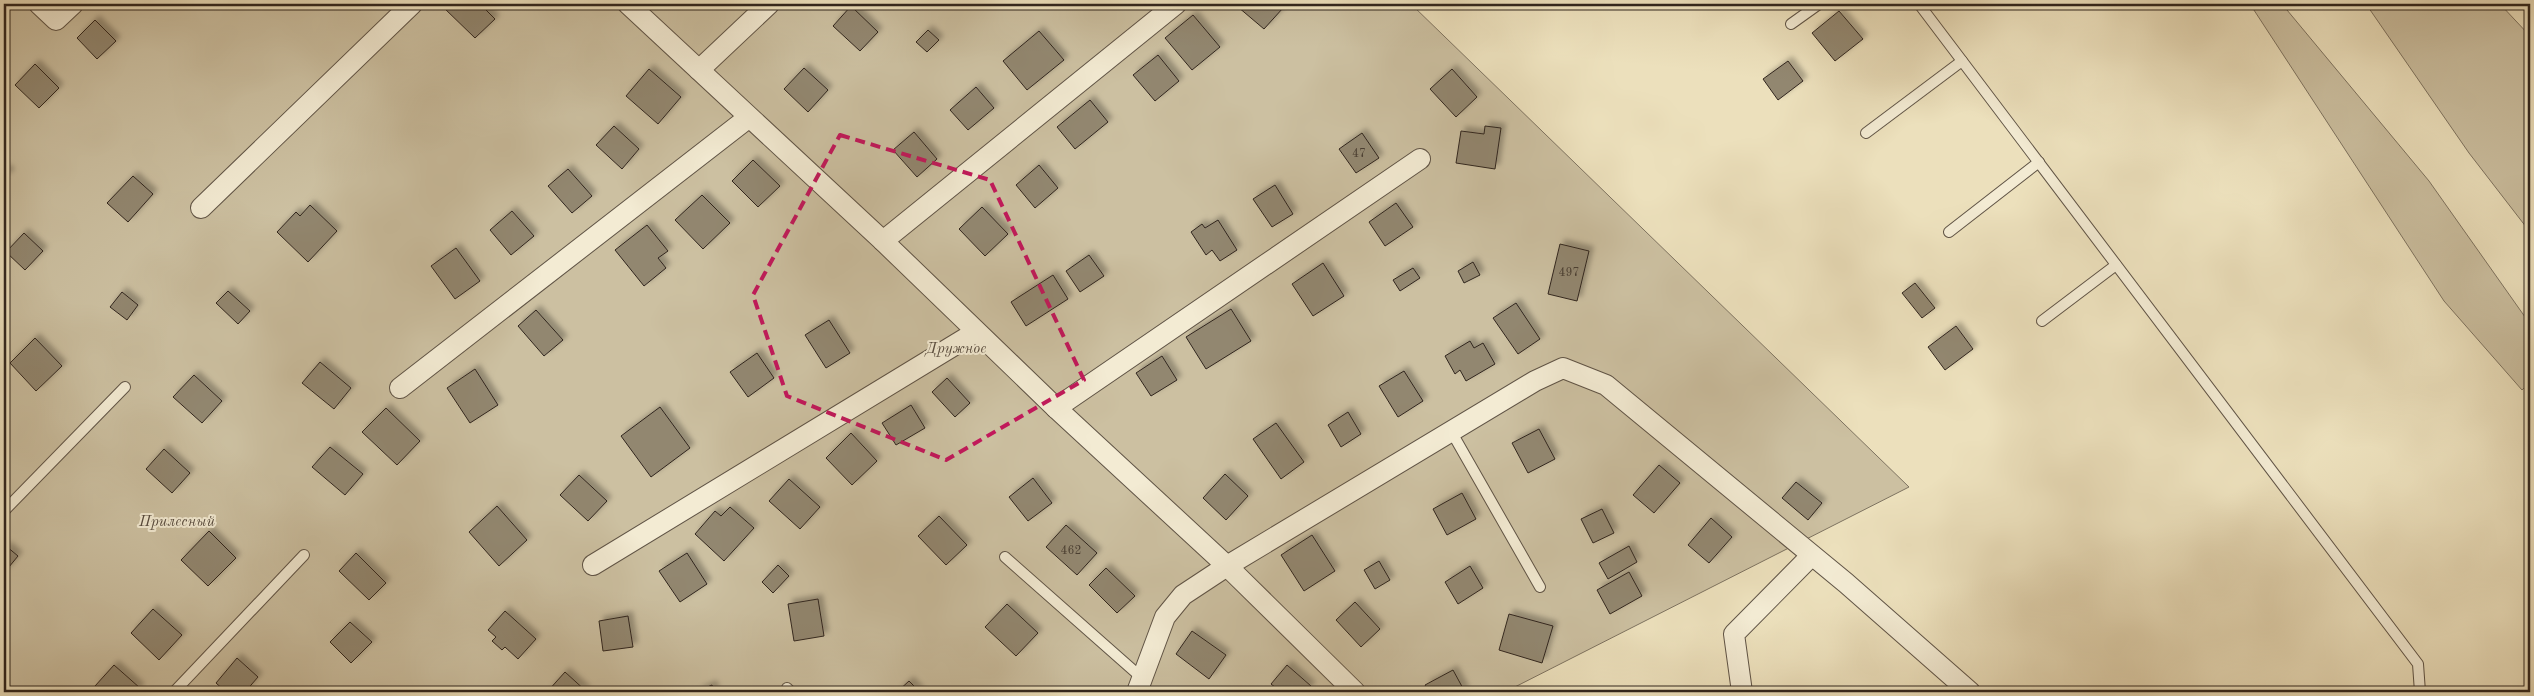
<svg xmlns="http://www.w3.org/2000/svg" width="2534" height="696" font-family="'Old Standard TT',serif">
	<defs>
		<filter id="shadow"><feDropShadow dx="4.5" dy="-4.5" stdDeviation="2.5" flood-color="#0004"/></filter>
	</defs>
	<rect width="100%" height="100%" fill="#ece0bc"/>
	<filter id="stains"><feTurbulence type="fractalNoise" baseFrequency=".004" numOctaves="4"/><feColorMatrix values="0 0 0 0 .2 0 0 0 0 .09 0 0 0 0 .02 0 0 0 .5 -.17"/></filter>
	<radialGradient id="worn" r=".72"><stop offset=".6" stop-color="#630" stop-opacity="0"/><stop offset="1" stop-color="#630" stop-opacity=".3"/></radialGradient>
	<g fill="#ccc0a1" stroke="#7e7360">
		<path d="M4 4H1411L1909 487 1505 692H4Z"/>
		<path d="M2250 4H2282L2429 181 2530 324V382L2522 390 2444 301Z"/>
		<path d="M2366 4H2500L2530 36V232L2469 153Z"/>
	</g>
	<g fill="#928770" stroke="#31261e" filter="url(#shadow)">
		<path d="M446 4H480L495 19 475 38 443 7Z"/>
		<path d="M1241 4H1278L1283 8 1264 29 1238 7Z"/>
		<path d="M851 6 878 32 860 51 833 26Z"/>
		<path d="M1839 11 1863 39 1835 61 1812 33Z"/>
		<path d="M1193 15 1220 47 1192 70 1165 38Z"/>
		<path d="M95 20 116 41 97 59 77 38Z"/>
		<path d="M928 30 939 40 927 52 916 42Z"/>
		<path d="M1039 31 1064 60 1027 90 1003 61Z"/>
		<path d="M1158 55 1179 81 1155 101 1133 75Z"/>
		<path d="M1788 61 1803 81 1778 100 1763 79Z"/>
		<path d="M35 64 59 88 39 108 15 85Z"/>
		<path d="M804 68 828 90 808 112 784 89Z"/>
		<path d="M649 69 681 97 658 124 626 96Z"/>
		<path d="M1452 69 1477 97 1456 117 1430 89Z"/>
		<path d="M976 87 994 108 968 130 950 110Z"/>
		<path d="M1090 100 1108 122 1075 149 1057 127Z"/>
		<path d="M614 126 639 149 622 169 596 145Z"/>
		<path d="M1485 126 1501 128 1495 169 1456 163 1461 131 1484 134Z"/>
		<path d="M914 132 937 159 917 177 893 150Z"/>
		<path d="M1362 133 1379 158 1356 173 1339 149Z"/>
		<path d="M753 160 780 186 758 207 732 181Z"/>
		<path d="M1039 165 1058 188 1035 208 1016 185Z"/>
		<path d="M4 168 10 173 4 179Z"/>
		<path d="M568 169 592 196 572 213 548 186Z"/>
		<path d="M133 176 153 194 128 222 107 203Z"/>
		<path d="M1275 185 1293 214 1272 227 1253 199Z"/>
		<path d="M702 195 730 223 703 249 675 220Z"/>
		<path d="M1396 203 1413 227 1385 246 1369 222Z"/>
		<path d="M310 205 337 231 308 262 277 232 296 212 300 216Z"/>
		<path d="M982 207 1008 234 985 256 959 229Z"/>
		<path d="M512 211 534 236 511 255 490 230Z"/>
		<path d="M1218 220 1237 250 1220 261 1212 250 1206 255 1191 232 1202 224 1205 228Z"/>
		<path d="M647 225 668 251 658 258 666 268 644 286 615 250Z"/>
		<path d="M24 233 43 251 25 270 6 252Z"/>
		<path d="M1560 244 1589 251 1577 301 1548 294Z"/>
		<path d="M456 248 480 281 455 299 431 266Z"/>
		<path d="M1089 255 1104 276 1080 292 1066 271Z"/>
		<path d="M1473 262 1480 275 1464 283 1458 271Z"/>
		<path d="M1323 263 1344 296 1313 316 1292 284Z"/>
		<path d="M1413 268 1420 278 1400 291 1393 280Z"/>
		<path d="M1053 275 1068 299 1026 326 1011 302Z"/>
		<path d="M1915 283 1935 308 1922 318 1902 293Z"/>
		<path d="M228 291 250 311 238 324 216 303Z"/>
		<path d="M122 292 138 305 127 320 110 307Z"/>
		<path d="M1516 303 1540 339 1518 354 1493 318Z"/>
		<path d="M1231 309 1251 341 1206 369 1186 337Z"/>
		<path d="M536 310 563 340 544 356 518 326Z"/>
		<path d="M829 320 850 353 826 368 805 335Z"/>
		<path d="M1956 326 1973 349 1945 370 1928 347Z"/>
		<path d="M35 338 62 366 36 391 10 363Z"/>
		<path d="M1470 341 1474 348 1483 343 1495 364 1466 381 1460 370 1455 374 1445 356Z"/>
		<path d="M757 353 774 378 748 397 730 372Z"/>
		<path d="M1162 356 1177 380 1151 396 1136 373Z"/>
		<path d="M320 362 351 388 334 409 302 383Z"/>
		<path d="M475 369 498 405 470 423 447 388Z"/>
		<path d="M1404 371 1423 401 1398 417 1379 386Z"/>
		<path d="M194 375 222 401 202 423 173 397Z"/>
		<path d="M947 378 970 403 955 417 932 392Z"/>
		<path d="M911 405 925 428 896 445 882 423Z"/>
		<path d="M660 407 690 448 651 477 621 436Z"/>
		<path d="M386 408 420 441 397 465 362 432Z"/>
		<path d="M1348 412 1361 434 1341 447 1328 425Z"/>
		<path d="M1276 423 1304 462 1281 479 1253 439Z"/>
		<path d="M1539 429 1555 459 1528 473 1512 443Z"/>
		<path d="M851 433 877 461 852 485 826 458Z"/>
		<path d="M330 447 363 474 345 495 312 467Z"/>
		<path d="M164 449 190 473 172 493 146 469Z"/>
		<path d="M1659 465 1680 483 1654 513 1633 495Z"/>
		<path d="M1225 474 1248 496 1226 520 1203 498Z"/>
		<path d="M579 475 607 501 588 521 560 495Z"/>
		<path d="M1033 478 1052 503 1028 521 1009 497Z"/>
		<path d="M789 479 820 507 800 529 769 501Z"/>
		<path d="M1796 482 1822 503 1808 520 1782 498Z"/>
		<path d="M1462 493 1476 519 1447 535 1433 509Z"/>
		<path d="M497 506 527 540 499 566 469 532Z"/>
		<path d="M730 507 754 528 724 561 695 534 715 511 721 516Z"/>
		<path d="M1602 509 1614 533 1593 543 1581 519Z"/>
		<path d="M939 516 967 545 946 565 918 536Z"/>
		<path d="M1711 518 1732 537 1709 563 1688 545Z"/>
		<path d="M1066 525 1097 553 1077 575 1046 547Z"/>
		<path d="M209 531 236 558 208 586 181 560Z"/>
		<path d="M1312 535 1335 571 1304 591 1281 555Z"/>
		<path d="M6 546 18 556 4 573V549Z"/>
		<path d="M1629 546 1637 562 1608 579 1599 563Z"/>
		<path d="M356 553 386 583 369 600 339 571Z"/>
		<path d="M687 553 707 584 680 602 659 571Z"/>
		<path d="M1379 561 1390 580 1375 589 1364 570Z"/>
		<path d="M778 565 789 576 773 593 762 582Z"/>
		<path d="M1470 566 1483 588 1458 604 1445 582Z"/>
		<path d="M1106 568 1135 596 1117 613 1089 585Z"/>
		<path d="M1629 572 1642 596 1610 614 1597 590Z"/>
		<path d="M818 599 824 636 794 641 788 604Z"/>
		<path d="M1355 602 1380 629 1361 647 1336 620Z"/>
		<path d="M1007 604 1038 633 1016 656 985 627Z"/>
		<path d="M153 609 182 635 159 660 131 633Z"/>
		<path d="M505 611 536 639 518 659 505 647 502 650 492 641 496 637 488 630Z"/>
		<path d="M1509 614 1553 626 1542 663 1499 650Z"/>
		<path d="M628 616 633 647 603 651 599 621Z"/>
		<path d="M350 622 372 642 351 663 330 642Z"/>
		<path d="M1192 631 1226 655 1209 679 1176 654Z"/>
		<path d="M237 658 258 677 245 692H226L216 683Z"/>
		<path d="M114 665 140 688 136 692H102L95 686Z"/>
		<path d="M1287 665 1311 686 1306 692H1281L1271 684Z"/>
		<path d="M1453 670 1465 692H1429L1425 685Z"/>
		<path d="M565 672 587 692H547Z"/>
		<path d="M909 681 920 692H897Z"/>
		<path d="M712 685 715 692H696Z"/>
	</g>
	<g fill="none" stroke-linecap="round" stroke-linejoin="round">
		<defs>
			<g id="lane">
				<path d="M1919 4 2418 664 2420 692"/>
				<path d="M1791 24 1819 4"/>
				<path d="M1866 133 1962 61"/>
				<path d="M1949 232 2039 162"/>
				<path d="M2042 321 2116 265"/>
				<path d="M1451 431 1540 587"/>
				<path d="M4 511 125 387"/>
				<path d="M1005 557 1142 678"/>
				<path d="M787 688 791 692"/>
				<path d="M174 692 304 555"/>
			</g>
			<g id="street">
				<path d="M39 4 56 20 73 4"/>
				<path d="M628 4 883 241 1056 408 1227 566 1355 692"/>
				<path d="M699 70 769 4"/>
				<path d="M201 208 412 4"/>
				<path d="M883 241 1176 4"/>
				<path d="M400 388 748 118"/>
				<path d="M1056 408 1420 159"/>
				<path d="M593 565 976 332"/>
				<path d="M1137 692 1165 617 1183 595 1227 566 1535 381 1563 368 1606 385 1846 583 1970 692"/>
				<path d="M1742 692 1734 634 1811 556"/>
			</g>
		</defs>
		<use href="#lane" stroke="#605446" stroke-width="12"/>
		<use href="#street" stroke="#605446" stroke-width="22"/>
		<use href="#lane" stroke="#f3ebd3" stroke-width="10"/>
		<use href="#street" stroke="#f3ebd3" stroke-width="20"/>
	</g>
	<path fill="none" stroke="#c2185b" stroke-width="4" stroke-dasharray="10 6" stroke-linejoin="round" d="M840 135 990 180 1084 380 946 460 787 396 753 295Z"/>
	<g text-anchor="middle" stroke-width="4" stroke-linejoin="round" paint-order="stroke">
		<g font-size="12" fill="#493e32">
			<text x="1359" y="157">47</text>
			<text x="1569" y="276">497</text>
			<text x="1071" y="554">462</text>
		</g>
		<g font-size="15" font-style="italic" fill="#584c3f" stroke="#f3ebd3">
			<text x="956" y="353">Дружное</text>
			<text x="177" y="526">Прилесный</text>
		</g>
	</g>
	<rect width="2534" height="696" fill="none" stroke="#ece0bc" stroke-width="20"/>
	<rect x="5" y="5" width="2524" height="686" fill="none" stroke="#31261e" stroke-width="2.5"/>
	<rect x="10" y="10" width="2514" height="676" fill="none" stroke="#31261e"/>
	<rect width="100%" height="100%" filter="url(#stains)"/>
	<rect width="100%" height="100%" fill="url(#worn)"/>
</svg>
